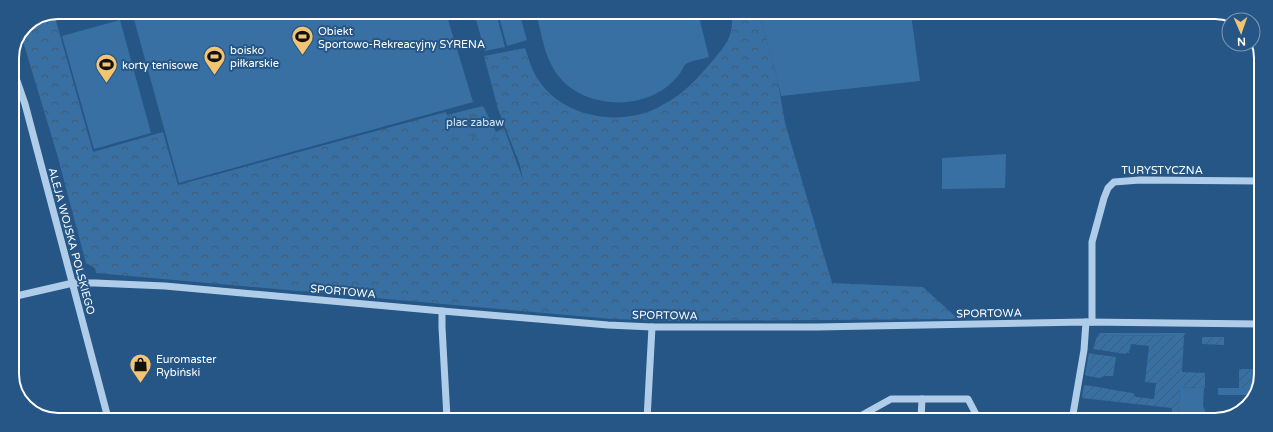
<svg xmlns="http://www.w3.org/2000/svg" width="1273" height="432" font-family="'Varela Round',sans-serif">
	<defs>
		<pattern id="forest-crowns" width="20" height="18" patternUnits="userSpaceOnUse"><rect width="20" height="18" fill="#3970a3"/><path d="M2 6a3 3 0 1 1 6 0M12 15a3 3 0 1 1 6 0" fill="none" stroke="#445a6f"/></pattern>
		<pattern id="park-tufts" width="24" height="20" patternUnits="userSpaceOnUse"><rect width="24" height="20" fill="#3970a3"/><path d="M3 7l-1-3M5 7V3M7 7l1-3M15 17l-1-3M17 17v-4M19 17l1-3" fill="none" stroke="#445a6f"/></pattern>
		<pattern id="garden-furrows" width="10" height="10" patternUnits="userSpaceOnUse"><rect width="10" height="10" fill="#3970a3"/><path d="M-1 1l2-2M0 10L10 0M9 11l2-2" fill="none" stroke="#445a6f"/></pattern>
	</defs>
	<rect width="100%" height="100%" fill="#255686"/>
	<g fill="#3970a3">
		<path d="M132 12 446 13 473 102 179 183Z"/>
		<path d="M474 13H496L505 47 485 51Z"/>
		<path d="M498 13H519L527 40 507 46Z"/>
		<path d="M536 13H698L709 57C704 59 689 61 686 64 684 65 682 70 681 72 675 80 667 88 659 92 624 112 571 103 552 66 543 50 541 30 536 13Z"/>
		<path d="M759 13 911 14 920 81 781 96 777 78Z"/>
		<path d="M120 20 151 133 94 149 62 36Z"/>
		<path d="M1006 154 1005 188 942 189V158Z"/>
		<path d="M1100 333H1185L1184 336 1100 335 1096 339Z"/>
		<path d="M1089 353 1093 354 1088 376 1085 375Z"/>
		<path d="M1180 387 1204 388 1203 406 1208 418V420H1178Z"/>
		<rect x="1218" y="388" width="31" height="7"/>
	</g>
	<path fill="url(#forest-crowns)" d="M731 13H759L777 78 785 123 832 283 923 287 958 319 675 321 612 319 96 273 95 268 86 263 57 154 22 38 26 25 54 14 93 152 163 132 178 185 446 112 450 127 489 143 496 132 504 128 523 180 520 165 498 109 484 56 525 48C529 59 532 71 539 81 563 117 619 127 657 108 679 97 692 85 708 66 722 50 736 36 731 13Z"/>
	<path fill="url(#park-tufts)" d="M483 106 496 132 489 144 450 127 447 115Z"/>
	<g fill="url(#garden-furrows)">
		<path d="M1100 335 1184 336 1182 372 1205 373V388L1180 387 1178 420H1171L1172 408 1082 398 1084 385C1101 387 1117 391 1133 393L1136 397 1154 399 1156 383 1145 382 1149 346 1131 344 1129 353H1126V354L1093 349 1096 339Z"/>
		<path d="M1202 337H1224V345L1202 344Z"/>
		<path d="M1093 354 1116 357 1113 376H1105L1099 378 1088 376Z"/>
		<path d="M1239 369H1259V388L1249 402V388H1239Z"/>
	</g>
	<g fill="none" stroke-linecap="round" stroke-linejoin="round">
		<g stroke="#afcde9" stroke-width="7">
			<path d="M12 72 17 81 25 104 108 418"/>
			<path d="M12 297 73 283H95L165 286 442 311 608 325 652 327H817L1086 322 1259 324"/>
			<path d="M442 311V327L447 418"/>
			<path d="M1092 322V242L1104 198 1108 188 1114 182 1140 180 1260 181"/>
			<path d="M647 419 652 327"/>
			<path d="M855 419 891 399H968L979 420"/>
			<path d="M921 419 922 399"/>
			<path d="M1072 420 1084 350 1086 322"/>
		</g>
	</g>
	<defs>
		<symbol id="stadium-pin" viewBox="-11 -11 22 30"><path d="M0 17L-7.5 6A9.5 9.5 0 1 1 7.5 6Z" fill="#f3c573" stroke="#255686"/><path d="M0-5a6.5 5 0 1 0 0 10a6.5 5 0 1 0 0-10ZM-3.5-1.8h7v3.6h-7Z" fill="#111"/></symbol>
		<symbol id="shop-pin" viewBox="-11 -11 22 30"><path d="M0 17L-7.5 6A9.5 9.5 0 1 1 7.5 6Z" fill="#f3c573" stroke="#255686"/><path d="M-5-2.5h2.3a2.7 3.5 0 0 1 5.4 0H5L5.5 6h-11ZM-1.5-2.5h3a1.5 2.3 0 0 0-3 0Z" fill="#111"/></symbol>
	</defs>
	<g fill-rule="evenodd">
		<use href="#stadium-pin" x="290" y="24" width="25" height="34"/>
		<use href="#stadium-pin" x="202" y="44" width="25" height="34"/>
		<use href="#stadium-pin" x="94" y="52" width="25" height="34"/>
		<use href="#shop-pin" x="128" y="352" width="25" height="34"/>
	</g>
	<g text-anchor="middle" stroke-width="4" stroke-linejoin="round" paint-order="stroke">
		<g font-size="11" fill="#fff" stroke="#255686" text-anchor="start">
			<text x="318" y="35">Obiekt<tspan x="318" dy="13">Sportowo-Rekreacyjny SYRENA</tspan></text>
			<text x="230" y="54">boisko<tspan x="230" dy="13">piłkarskie</tspan></text>
			<text x="122" y="69">korty tenisowe</text>
			<text x="156" y="363">Euromaster<tspan x="156" dy="13">Rybiński</tspan></text>
		</g>
		<g font-size="11" fill="#d3e6f7" stroke="#255686">
			<text x="475" y="126">plac zabaw</text>
		</g>
		<g font-size="11" fill="#fff" stroke="#255686">
			<text x="1162" y="174">TURYSTYCZNA</text>
			<text transform="translate(72 241) rotate(75)" y="4">ALEJA WOJSKA POLSKIEGO</text>
			<text transform="translate(343 291) rotate(5)" y="4">SPORTOWA</text>
			<text transform="translate(989 313) rotate(-1)" y="4">SPORTOWA</text>
			<text transform="translate(665 315) rotate(1)" y="4">SPORTOWA</text>
		</g>
	</g>
	<path d="M0 0H1273V432H0ZM58 19H1215A39 39 0 0 1 1254 58V374A39 39 0 0 1 1215 413H58A39 39 0 0 1 19 374V58A39 39 0 0 1 58 19Z" fill="#255686" fill-rule="evenodd"/>
	<path fill="none" stroke="#fff" stroke-width="2" d="M58 19H1215A39 39 0 0 1 1254 58V374A39 39 0 0 1 1215 413H58A39 39 0 0 1 19 374V58A39 39 0 0 1 58 19Z"/>
	<g transform="translate(1241 32) rotate(178)"><circle r="19" fill="#255686" stroke="#7c9ab6"/>
	<path d="M0-3L7 15L0 10L-7 15Z" fill="#f3c573"/>
	<text y="-6" font-size="11" font-weight="bold" text-anchor="middle" fill="#ffffff">N</text>
	</g>
</svg>
